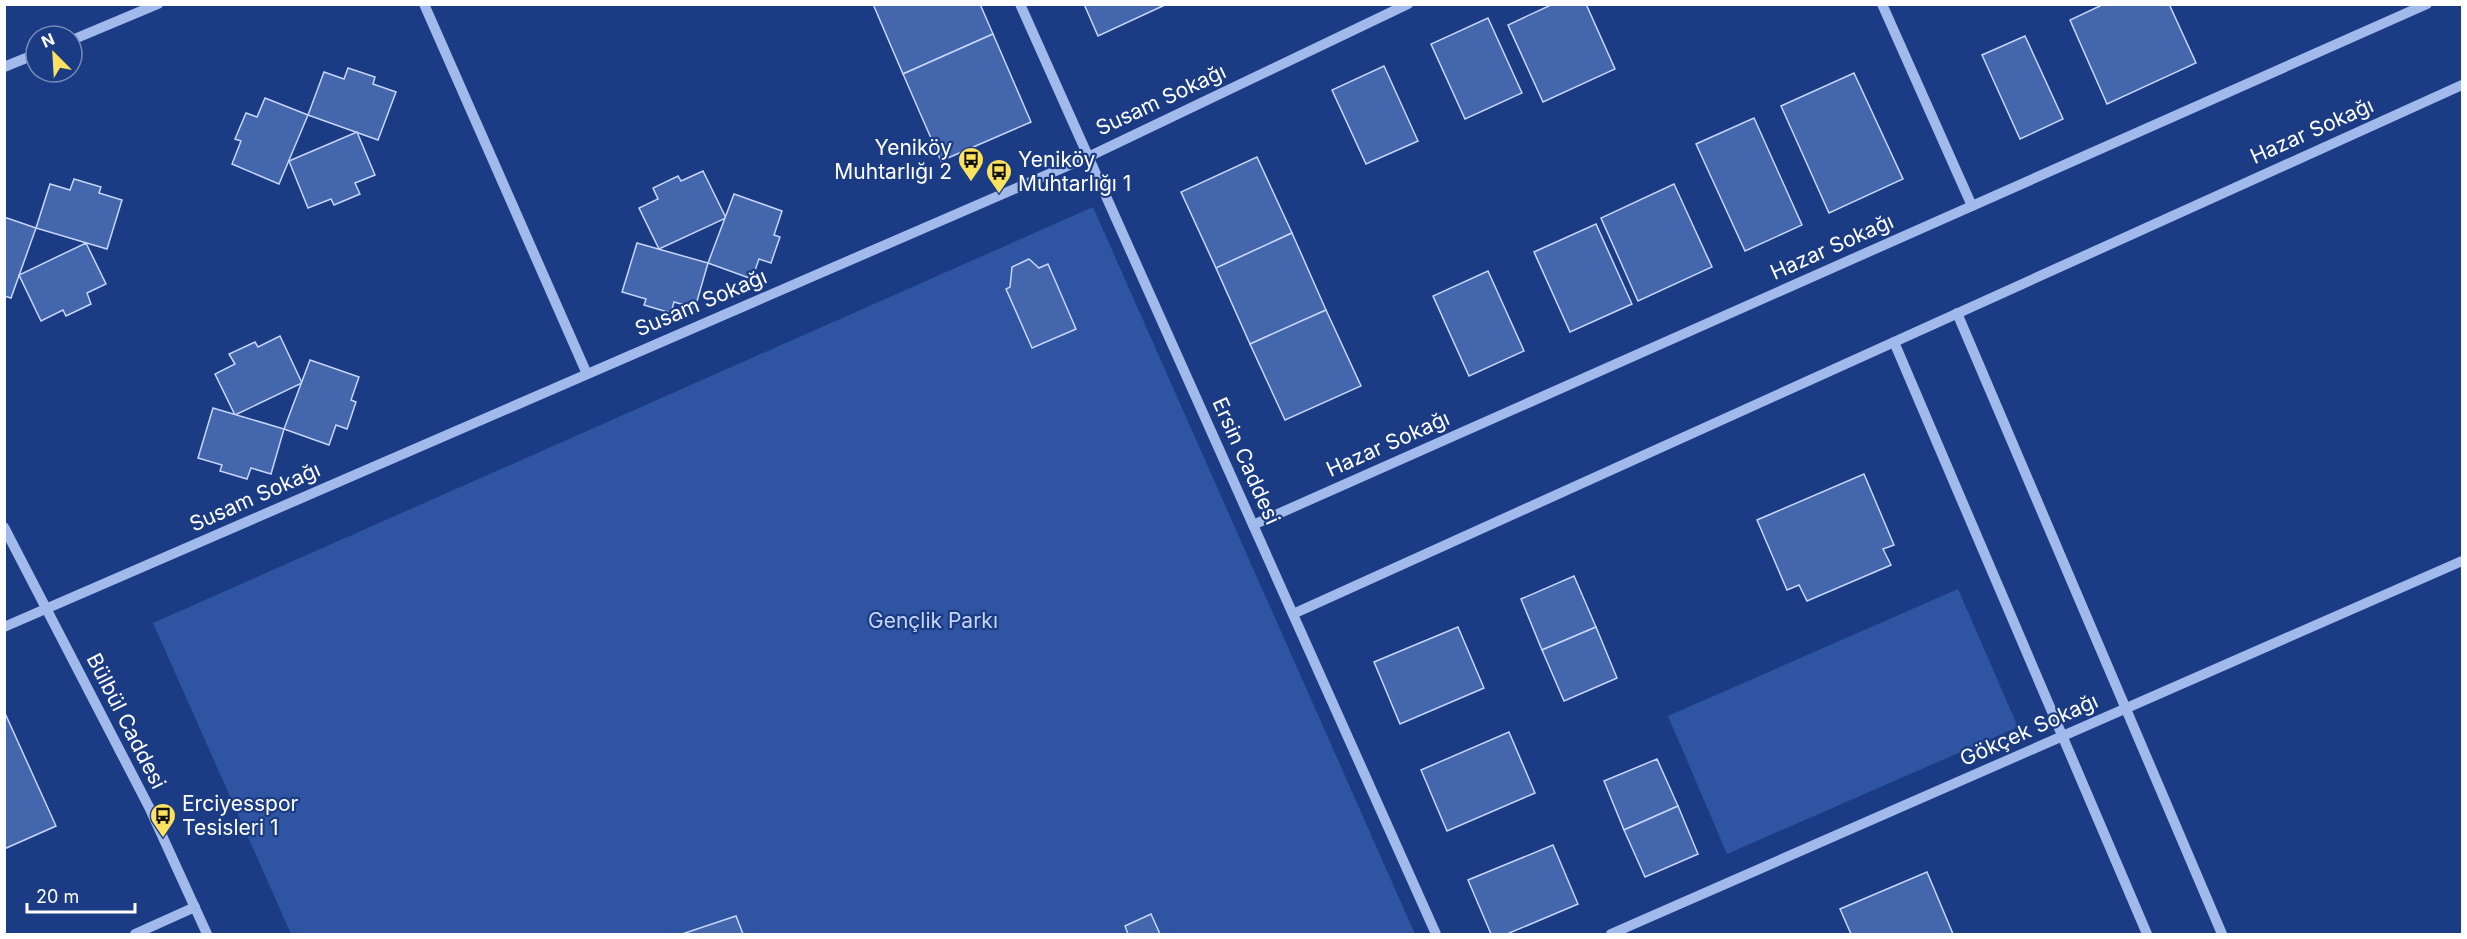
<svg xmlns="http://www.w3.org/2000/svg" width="2467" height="939" font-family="Inter,sans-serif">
	<rect width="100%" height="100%" fill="#1b3c84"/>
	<g fill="#2e54a2">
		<path d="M1093 207 1415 934H291L153 623Z"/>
		<path d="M1958 589 2018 727 1727 854 1668 716Z"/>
	</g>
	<g fill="#4466ad" stroke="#c6d6f8" stroke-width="1.5">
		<path d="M873 4H980L993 34 903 74Z"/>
		<path d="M1084 4H1167L1098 36Z"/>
		<path d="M1553 4H1586L1615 69 1543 102 1508 25Z"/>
		<path d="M2104 4H2169L2196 63 2107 104 2070 20Z"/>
		<path d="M1488 18 1522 93 1465 119 1431 44Z"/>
		<path d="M993 34 1031 122 941 161 903 74Z"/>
		<path d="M2025 36 2063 119 2020 139 1982 55Z"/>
		<path d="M1384 66 1418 141 1366 164 1332 90Z"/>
		<path d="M348 68 375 77 373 84 396 92 378 140 308 115 324 72 344 79Z"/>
		<path d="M1854 73 1903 179 1829 213 1781 106Z"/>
		<path d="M265 98 308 115 279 184 232 164 241 141 235 139 246 113 257 117Z"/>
		<path d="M1754 118 1802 225 1745 251 1696 144Z"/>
		<path d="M357 132 375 175 355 183 360 194 334 205 331 199 308 208 289 161Z"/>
		<path d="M1257 157 1292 233 1216 268 1181 192Z"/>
		<path d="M703 171 726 218 659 249 639 208 658 199 653 188 678 176 681 181Z"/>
		<path d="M74 179 101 187 99 193 122 200 107 249 36 228 50 184 70 190Z"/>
		<path d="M1674 184 1712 267 1638 301 1601 218Z"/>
		<path d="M734 194 782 211 774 235 780 237 771 263 759 259 752 279 708 263Z"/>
		<path d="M4 217 36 228 11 298 4 296Z"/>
		<path d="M1596 224 1632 304 1570 332 1534 252Z"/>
		<path d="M1292 233 1326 310 1250 344 1216 268Z"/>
		<path d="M86 243 106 284 87 293 91 304 66 316 63 310 41 321 19 275Z"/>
		<path d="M637 243 708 263 695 308 674 302 671 313 644 305 646 299 622 292Z"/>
		<path d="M1029 259 1039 268 1048 264 1076 329 1032 348 1006 289 1010 287 1012 267Z"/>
		<path d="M1488 271 1524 351 1469 376 1433 296Z"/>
		<path d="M1326 310 1361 386 1285 420 1250 344Z"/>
		<path d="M280 336 302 383 235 415 215 374 235 364 229 354 255 342 258 347Z"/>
		<path d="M310 360 359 377 351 400 356 402 347 429 336 425 329 445 284 429Z"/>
		<path d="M213 408 284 429 271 474 251 468 247 479 220 471 222 465 198 458Z"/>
		<path d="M1864 474 1894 545 1883 549 1891 565 1807 601 1799 585 1787 590 1757 520Z"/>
		<path d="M1574 576 1596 627 1542 650 1521 599Z"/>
		<path d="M1458 627 1484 688 1400 724 1374 662Z"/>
		<path d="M1596 627 1617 678 1564 701 1542 650Z"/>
		<path d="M4 711 56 826 4 849Z"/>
		<path d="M1509 732 1535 793 1447 831 1421 770Z"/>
		<path d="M1657 759 1678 806 1624 830 1604 781Z"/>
		<path d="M1678 806 1698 854 1645 877 1624 830Z"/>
		<path d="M1553 845 1578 904 1507 934H1491L1468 880Z"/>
		<path d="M1927 872 1953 934H1851L1840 909Z"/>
		<path d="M1151 914 1160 934H1128L1125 926Z"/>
		<path d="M736 916 743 934H682Z"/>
	</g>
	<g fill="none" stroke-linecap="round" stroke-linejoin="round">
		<g stroke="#a1b9eb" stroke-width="10">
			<path d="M424 4 587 374"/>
			<path d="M1020 4 1436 934"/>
			<path d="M1882 4 1972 206"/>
			<path d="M72 40 158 4"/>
			<path d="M4 67 36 54"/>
			<path d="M1957 313 2222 934"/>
			<path d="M1894 342 2147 934"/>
			<path d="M1253 525 2427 4"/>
			<path d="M4 527 149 807 207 934"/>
			<path d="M1293 614 2462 85"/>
			<path d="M4 627 1088 157 1408 4"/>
			<path d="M135 934 195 907"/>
			<path d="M1611 934 2462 561"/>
		</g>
	</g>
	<defs>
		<symbol id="bus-pin" viewBox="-11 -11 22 30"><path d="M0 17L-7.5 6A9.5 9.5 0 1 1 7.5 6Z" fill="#fce25e" stroke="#1b3c84"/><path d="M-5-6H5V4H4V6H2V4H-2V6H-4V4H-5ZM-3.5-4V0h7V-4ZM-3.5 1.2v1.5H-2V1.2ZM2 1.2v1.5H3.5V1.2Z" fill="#111"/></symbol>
	</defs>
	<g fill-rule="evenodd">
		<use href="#bus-pin" x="956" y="145" width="30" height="40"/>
		<use href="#bus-pin" x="984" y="157" width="30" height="40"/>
		<use href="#bus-pin" x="148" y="801" width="30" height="40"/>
	</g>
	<g text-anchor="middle" stroke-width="4.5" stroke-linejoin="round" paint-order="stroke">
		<g font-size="21" fill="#fff" stroke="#1b3c84">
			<text transform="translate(1161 100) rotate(-25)" y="7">Susam Sokağı</text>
			<text transform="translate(2312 131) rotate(-24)" y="7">Hazar Sokağı</text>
			<text transform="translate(1832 247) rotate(-24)" y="7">Hazar Sokağı</text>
			<text transform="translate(701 303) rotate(-23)" y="7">Susam Sokağı</text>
			<text transform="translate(1388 444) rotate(-24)" y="7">Hazar Sokağı</text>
			<text transform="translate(1246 461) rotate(66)" y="7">Ersin Caddesi</text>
			<text transform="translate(255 497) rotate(-24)" y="7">Susam Sokağı</text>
			<text transform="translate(126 721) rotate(63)" y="7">Bülbül Caddesi</text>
			<text transform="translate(2029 730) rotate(-24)" y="7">Gökçek Sokağı</text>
		</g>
		<g font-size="21" fill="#fff" stroke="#1b3c84" text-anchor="start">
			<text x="952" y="155" text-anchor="end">Yeniköy<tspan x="952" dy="24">Muhtarlığı 2</tspan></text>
			<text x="1018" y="167">Yeniköy<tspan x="1018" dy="24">Muhtarlığı 1</tspan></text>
			<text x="182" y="811">Erciyesspor<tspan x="182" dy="24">Tesisleri 1</tspan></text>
		</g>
		<g font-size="21" fill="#c6d6f8" stroke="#1b3c84">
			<text x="933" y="628">Gençlik Parkı</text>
		</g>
	</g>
	<rect width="2467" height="939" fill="none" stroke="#ffffff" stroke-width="12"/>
	<g transform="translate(54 54) rotate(336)"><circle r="28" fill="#1b3c84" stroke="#768ab5" stroke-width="1.5"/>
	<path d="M0-4.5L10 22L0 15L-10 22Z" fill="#fce25e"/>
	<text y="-9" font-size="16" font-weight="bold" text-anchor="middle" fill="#ffffff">N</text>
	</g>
	<path d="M27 903v9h108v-9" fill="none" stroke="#ffffff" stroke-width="3"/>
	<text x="36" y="903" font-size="18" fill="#ffffff" stroke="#1b3c84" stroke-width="4.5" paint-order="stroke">20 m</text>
</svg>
